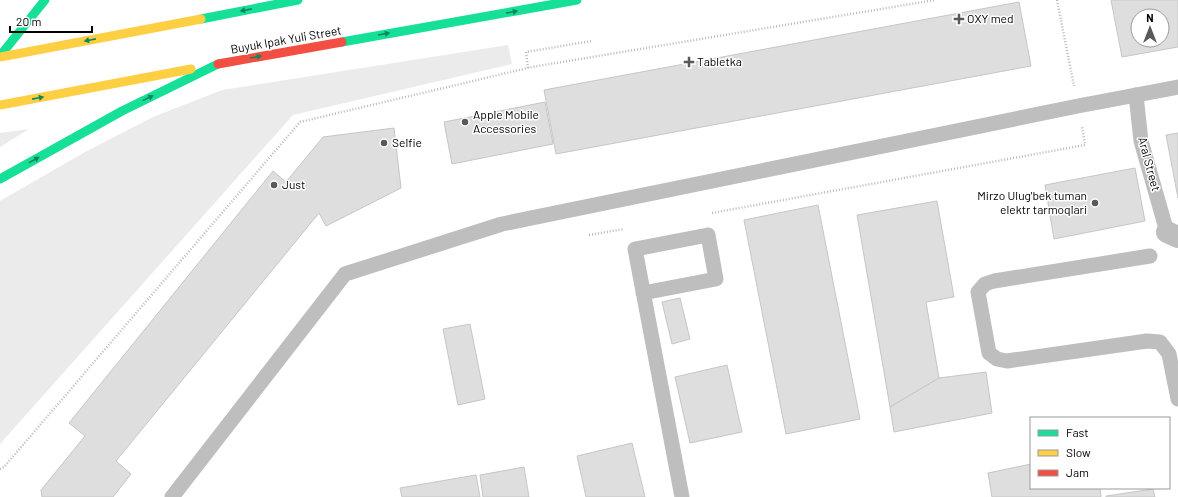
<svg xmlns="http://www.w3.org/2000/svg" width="1178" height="497" font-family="Barlow,sans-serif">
	<rect width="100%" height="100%" fill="#fff"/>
	<g fill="#ebebeb">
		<path d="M508 45 512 64 293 115 0 444V201L85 152 153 117 222 90Z"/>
		<path d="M29 129 0 147V133Z"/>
	</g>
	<g fill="#dedede" stroke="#c6c6c6" fill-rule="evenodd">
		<path d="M1111 0H1178V47L1122 57ZM1138 16H1162V40H1138Z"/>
		<path d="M1019 2 1031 66 556 154 544 90Z"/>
		<path d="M545 102 553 144 452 164 444 122Z"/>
		<path d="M394 128 401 188 326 226 319 213 116 461 131 474 113 497H42L41 490 85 436 69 423 273 171 286 182 323 137Z"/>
		<path d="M1178 133V198L1166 135Z"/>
		<path d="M1135 168 1145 221 1054 239 1045 185Z"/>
		<path d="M937 201 954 297 926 302 939 378 890 407 857 215Z"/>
		<path d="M818 205 860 419 786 434 744 220Z"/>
		<path d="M680 298 690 339 672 344 662 302Z"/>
		<path d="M470 324 485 399 458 405 443 329Z"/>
		<path d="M727 365 742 432 690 443 675 377Z"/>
		<path d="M986 372 992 413 894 432 890 407 939 378Z"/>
		<path d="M632 443 645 497H586L577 456Z"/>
		<path d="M1031 464V488H1100L1101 497H992L988 473Z"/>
		<path d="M524 467 529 497H483L480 475Z"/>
		<path d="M476 475 480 497H402L400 488Z"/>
		<path d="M1153 489 1155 497H1106V496Z"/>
	</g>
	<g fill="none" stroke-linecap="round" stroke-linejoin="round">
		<g stroke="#b9b9b9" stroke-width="2.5" stroke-dasharray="1 2" stroke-linecap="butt">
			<path d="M1057 0 1074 86"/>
			<path d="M528 68 526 52 591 41"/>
			<path d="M712 213 1085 145 1082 126"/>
			<path d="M589 235 624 229"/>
			<path d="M0 469 4 467 300 122 532 67 935 0"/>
		</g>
		<g stroke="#bebebe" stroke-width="15">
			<path d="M1136 95 1141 141 1167 232"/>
			<path d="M1150 256 994 281 985 284 978 292 989 353 997 359 1007 361 1147 341 1160 342 1169 354 1178 399"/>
			<path d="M643 293 716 279 708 235 635 249 682 497"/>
			<path d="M172 497 345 274 502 224 1078 106 1178 87"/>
		</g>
		<path stroke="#bebebe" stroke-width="22" d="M1167 232 1178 237"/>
		<g stroke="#16e098" stroke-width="9">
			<path d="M201 19 298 0"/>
			<path d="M342 42 577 0"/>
			<path d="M0 56 45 0"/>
			<path d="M0 179 122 111 218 64"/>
		</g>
		<g stroke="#ffcf43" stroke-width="9">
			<path d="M0 57 201 19"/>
			<path d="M0 105 191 69"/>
		</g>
		<path stroke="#f24e42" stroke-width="9" d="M218 64 342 42"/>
	</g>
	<defs><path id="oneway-solid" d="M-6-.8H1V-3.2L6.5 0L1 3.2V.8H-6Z"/></defs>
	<g fill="#0d865b">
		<use href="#oneway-solid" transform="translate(246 10) rotate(169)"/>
		<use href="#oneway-solid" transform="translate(512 12) rotate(-10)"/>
		<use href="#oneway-solid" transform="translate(384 34) rotate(-10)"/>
		<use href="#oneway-solid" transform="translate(90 40) rotate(169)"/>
		<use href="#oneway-solid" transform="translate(256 57) rotate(-10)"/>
		<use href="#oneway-solid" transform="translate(38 98) rotate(-11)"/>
		<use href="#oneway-solid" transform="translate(148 98) rotate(-26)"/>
		<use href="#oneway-solid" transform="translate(34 160) rotate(-29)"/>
	</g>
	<g fill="#595959" stroke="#fff" stroke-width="1.5">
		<path d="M957 13h4v4h4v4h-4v4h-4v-4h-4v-4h4z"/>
		<path d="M687 56h4v4h4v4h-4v4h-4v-4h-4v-4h4z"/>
		<circle cx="465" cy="122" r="4"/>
		<circle cx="384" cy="143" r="4"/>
		<circle cx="274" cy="185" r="4"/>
		<circle cx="1095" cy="203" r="4"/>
	</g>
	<g text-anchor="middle" stroke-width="3" stroke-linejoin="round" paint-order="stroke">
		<g font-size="12" fill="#000" stroke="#fff" text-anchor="start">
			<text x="967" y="23">OXY med</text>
			<text x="697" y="66">Tabletka</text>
			<text x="473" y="119">Apple Mobile<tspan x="473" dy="14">Accessories</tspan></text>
			<text x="392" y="147">Selfie</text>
			<text x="282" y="189">Just</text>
			<text x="1087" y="200" text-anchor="end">Mirzo Ulug'bek tuman<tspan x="1087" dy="14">elektr tarmoqlari</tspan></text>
		</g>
		<g font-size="12" fill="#000" stroke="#fff">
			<text transform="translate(286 40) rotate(-10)" y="4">Buyuk Ipak Yuli Street</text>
			<text transform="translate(1149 164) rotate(75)" y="4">Aral Street</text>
		</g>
	</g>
	<rect x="1030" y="417" width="140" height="72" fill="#ffffff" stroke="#999999"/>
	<rect x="1038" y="430" width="20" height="6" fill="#16e098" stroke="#999999"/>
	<text x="1066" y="437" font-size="12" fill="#000000">Fast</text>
	<rect x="1038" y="450" width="20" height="6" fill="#ffcf43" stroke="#999999"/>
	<text x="1066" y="457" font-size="12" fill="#000000">Slow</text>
	<rect x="1038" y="470" width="20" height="6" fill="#f24e42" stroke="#999999"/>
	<text x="1066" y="477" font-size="12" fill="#000000">Jam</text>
	<g transform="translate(1150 28)"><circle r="19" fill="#ffffff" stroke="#999999"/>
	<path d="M0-3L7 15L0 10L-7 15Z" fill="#595959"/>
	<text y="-6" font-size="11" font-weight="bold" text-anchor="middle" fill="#000000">N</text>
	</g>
	<path d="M10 26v6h82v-6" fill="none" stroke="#000000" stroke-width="2"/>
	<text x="16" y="26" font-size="12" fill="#000000" stroke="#ffffff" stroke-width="3" paint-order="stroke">20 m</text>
</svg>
